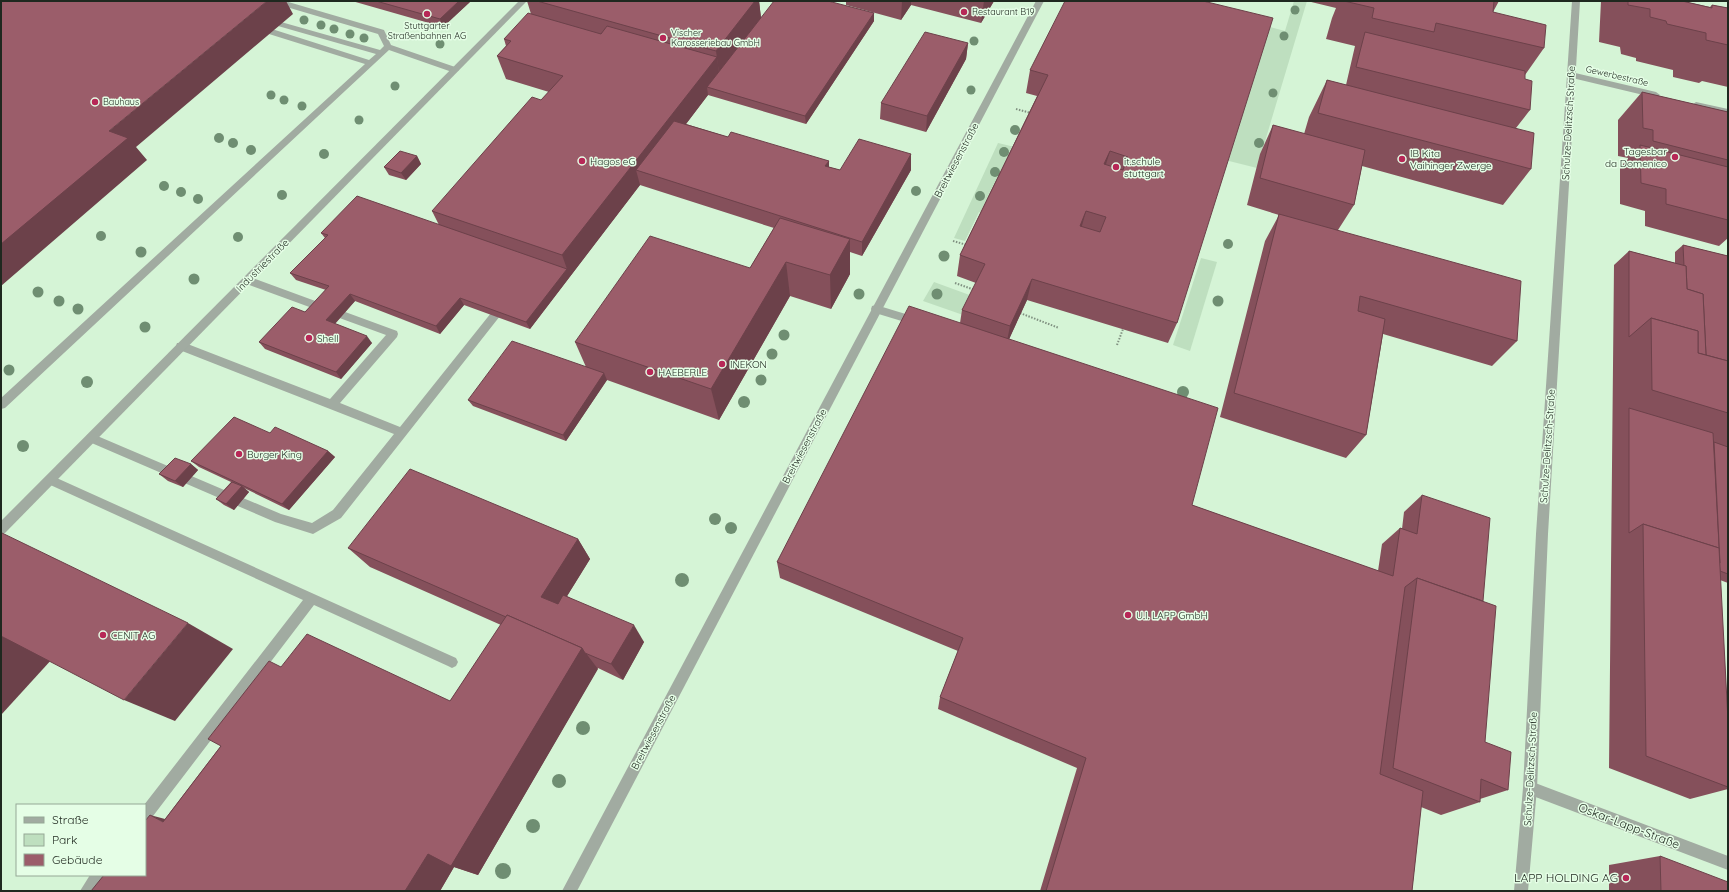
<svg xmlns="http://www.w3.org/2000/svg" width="1729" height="892" font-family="Quicksand,sans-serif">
	<rect width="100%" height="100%" fill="#e5fee6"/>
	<path fill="#d5f4d6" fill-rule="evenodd" d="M1 1H1728V891H1ZM17 805H145V875H17Z"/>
	<g fill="#bedfbf">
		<path d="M1294 1H1307L1257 168 1225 160V15L1285 31Z"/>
		<path d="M998 143 1019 148 987 214 979 212 965 241 954 238Z"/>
		<path d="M1201 258 1217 262 1190 351 1173 345Z"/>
		<path d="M934 282 975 297 966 316 923 301Z"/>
	</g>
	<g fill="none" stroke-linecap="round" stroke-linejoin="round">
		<g stroke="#809181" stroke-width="2" stroke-dasharray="1.5 1.5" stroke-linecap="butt">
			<path d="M1016 109 1031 113"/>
			<path d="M953 241 967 245"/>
			<path d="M955 283 975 290"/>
			<path d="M1020 313 1059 328"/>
			<path d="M1117 345 1123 329"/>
		</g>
		<g fill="#a1aba1" fill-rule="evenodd">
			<path d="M272 1H285L384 30 391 45 458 68 459 70 455 73 452 72 389 50 5 408 1 409V398L365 64 269 34V30H275L369 60 376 54 278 26 277 24 281 22 380 50 384 46 378 34 273 3Z"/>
			<path d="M247 276 397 331 398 334 397 337 340 403 400 427 491 313H499L500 316 341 518 313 534 275 522 87 441 86 438 87 435 91 433 95 435 281 514 312 523 333 510 394 434 177 349 176 346 177 343H185L330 399 386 335 244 283 242 280 244 277Z"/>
			<path d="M876 305 922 319 923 322 922 325 918 326 872 312 871 309 872 306Z"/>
			<path d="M50 475 456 658 458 662 456 666 452 668 448 666 314 605 150 820 145 822 144 805 303 600 46 483 44 480 46 477Z"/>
			<path d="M90 875H106L96 891H80Z"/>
		</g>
		<g fill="#a1aba1" fill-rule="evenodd">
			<path d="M1036 1H1044L577 891H562Z"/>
			<path d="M1571 72 1656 92 1660 95 1656 98 1568 77 1567 75Z"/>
			<path d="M1696 102 1728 109V115L1693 107 1692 105Z"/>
			<path d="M1530 781 1728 856V870L1525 793 1523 788 1525 783Z"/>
		</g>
		<g fill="#a1aba1" fill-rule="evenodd">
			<path d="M519 1H527L5 533 1 534V521Z"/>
			<path d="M1572 1H1580L1548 534 1537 788 1528 891H1514L1523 788 1536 534Z"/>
		</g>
	</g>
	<g fill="#6f8e72">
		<circle cx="1295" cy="10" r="4.5"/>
		<circle cx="304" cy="20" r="4.5"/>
		<circle cx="321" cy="25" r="4.5"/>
		<circle cx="334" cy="29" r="4.5"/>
		<circle cx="350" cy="34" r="4.5"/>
		<circle cx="1284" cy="36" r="4.5"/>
		<circle cx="364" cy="38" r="4.5"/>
		<circle cx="974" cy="41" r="4.5"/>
		<circle cx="440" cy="44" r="4.5"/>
		<circle cx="395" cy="86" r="4.5"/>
		<circle cx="971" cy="90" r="4.5"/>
		<circle cx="1273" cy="93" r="4.5"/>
		<circle cx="271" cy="95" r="4.5"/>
		<circle cx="284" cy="100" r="4.5"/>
		<circle cx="302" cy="106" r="4.5"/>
		<circle cx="359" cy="120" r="4.5"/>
		<circle cx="1015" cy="130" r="5"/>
		<circle cx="219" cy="138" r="5"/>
		<circle cx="233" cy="143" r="5"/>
		<circle cx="1259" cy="143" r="5"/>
		<circle cx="251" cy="150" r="5"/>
		<circle cx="1004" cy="152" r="5"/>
		<circle cx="324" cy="154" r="5"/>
		<circle cx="995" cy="172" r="5"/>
		<circle cx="164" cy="186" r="5"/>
		<circle cx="916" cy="191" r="5"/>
		<circle cx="181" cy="192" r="5"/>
		<circle cx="282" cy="195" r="5"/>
		<circle cx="980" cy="196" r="5"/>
		<circle cx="198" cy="199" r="5"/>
		<circle cx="101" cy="236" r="5"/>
		<circle cx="238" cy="237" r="5"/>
		<circle cx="1228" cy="244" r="5"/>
		<circle cx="141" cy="252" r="5.5"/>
		<circle cx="944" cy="256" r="5.5"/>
		<circle cx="194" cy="279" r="5.5"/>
		<circle cx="38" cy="292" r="5.5"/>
		<circle cx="859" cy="294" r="5.5"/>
		<circle cx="937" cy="294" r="5.5"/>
		<circle cx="59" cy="301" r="5.5"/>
		<circle cx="1218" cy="301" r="5.5"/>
		<circle cx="78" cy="309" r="5.5"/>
		<circle cx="145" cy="327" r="5.5"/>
		<circle cx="784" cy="335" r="5.5"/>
		<circle cx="772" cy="354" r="5.5"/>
		<circle cx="9" cy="370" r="5.5"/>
		<circle cx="761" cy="380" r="5.5"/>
		<circle cx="87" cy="382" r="6"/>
		<circle cx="1183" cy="392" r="6"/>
		<circle cx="744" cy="402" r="6"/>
		<circle cx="23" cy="446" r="6"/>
		<circle cx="715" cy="519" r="6"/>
		<circle cx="731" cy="528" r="6"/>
		<circle cx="682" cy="580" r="7"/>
		<circle cx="583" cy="728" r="7"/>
		<circle cx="559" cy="781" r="7"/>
		<circle cx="533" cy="826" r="7"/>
		<circle cx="503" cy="871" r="8"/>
	</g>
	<g fill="#85505b">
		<path d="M352 1H471L443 27Z"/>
		<path d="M527 1H759L761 18 874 13V21L806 124 708 95 686 124 728 137 829 161V167L840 170 911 154V170L862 256 850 252V274L831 309 790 296 719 420 607 380 566 441 473 406 468 400 586 367 575 342 750 268 774 228 640 185 530 329 464 305 440 334 355 301 335 324 372 343 341 379 265 349 259 342 305 312 326 290 296 280 290 273 325 238 321 233 439 225 432 211 541 100 549 92 506 79 497 56 506 46 504 39 531 14Z"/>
		<path d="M846 1H994L981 23 911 5 901 20 846 5Z"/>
		<path d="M1203 1 1177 323 1168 343 1027 300 1009 339 1192 505 1378 571 1382 544 1400 528 1402 529 1404 512 1422 495 1483 601 1485 742 1508 790 1480 799V802L1441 815 1421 807 1412 891H1040L1077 768 938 709 940 697 958 651 780 578 777 562 960 323 962 310 976 283 957 276 960 255 1037 96 1026 93 1030 70Z"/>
		<path d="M1307 1H1499L1493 12 1544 48 1525 75V79L1530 110 1516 128 1531 169 1503 205 1362 166 1354 205 1338 230 1517 341 1492 366 1383 334 1366 435 1346 458 1220 417 1265 241 1279 215 1247 205 1260 154 1273 125 1304 134 1309 117 1327 80 1346 85 1355 46 1326 39 1332 18 1336 8Z"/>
		<path d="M1601 1H1682L1710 7 1712 5 1728 8V87L1702 81 1699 83 1673 77V70L1636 61V58L1621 54 1620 47 1599 42Z"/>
		<path d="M968 43 966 59 926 132 880 119 881 103Z"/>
		<path d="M1642 92 1728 112V238L1719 246 1645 226V211L1620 204V167L1628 159V158L1618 156V120Z"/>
		<path d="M417 156 421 164 406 180 389 175 384 167Z"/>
		<path d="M1683 245 1728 256V583L1720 580 1728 722V789L1690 799 1609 768 1614 265 1629 251 1675 263V252Z"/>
		<path d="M270 433 328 451 335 457 289 510 244 488 249 492 234 510 224 505 216 499 231 482 199 467 191 461Z"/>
		<path d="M191 464 198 470 183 487 168 481 159 474Z"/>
		<path d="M578 539 590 559 567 596 644 642 623 680 598 668 478 875 454 867 440 891H91L165 819 281 667 450 701 501 625 370 567 348 548Z"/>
		<path d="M1660 856 1728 891H1609V865Z"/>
	</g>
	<g fill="#6c414a">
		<path d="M267 1H286L293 14 136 147 147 160 1 286V244L109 131Z"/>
		<path d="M459 1H471L443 27 440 19Z"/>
		<path d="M755 1H759L762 26 720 80 716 51Z"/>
		<path d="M902 1H911V5L901 20Z"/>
		<path d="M984 1H994L981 23Z"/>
		<path d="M874 13V21L806 124 805 116Z"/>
		<path d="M968 43 966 59 926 132 927 116Z"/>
		<path d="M717 57 720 80 707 87 708 95 648 174 636 170 640 185 530 329 526 322 567 269 562 255Z"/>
		<path d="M1110 151 1103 174 1104 164Z"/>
		<path d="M911 154V170L862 256V242Z"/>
		<path d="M417 156 421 164 406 180 401 173Z"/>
		<path d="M829 161V176L825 166Z"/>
		<path d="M1086 211 1080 233V226Z"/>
		<path d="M850 239V274L831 309 830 275Z"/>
		<path d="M786 262 790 296 719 420 711 389Z"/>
		<path d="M1032 279 1027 300 1006 346 1010 326Z"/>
		<path d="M350 294 355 301 331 328 326 320Z"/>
		<path d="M460 298 464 305 440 334 436 326Z"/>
		<path d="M367 336 372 343 341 379 336 372Z"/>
		<path d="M604 373 607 380 566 441 563 435Z"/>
		<path d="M328 451 335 457 289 510 282 504Z"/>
		<path d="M191 464 198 470 183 487 175 481Z"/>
		<path d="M242 486 249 492 234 510 226 504Z"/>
		<path d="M578 539 590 559 556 614 541 597Z"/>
		<path d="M188 623 233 649 175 721 124 700Z"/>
		<path d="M634 625 644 642 623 680 611 664Z"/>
		<path d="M1 636 53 658 1 715Z"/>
		<path d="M582 648 598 669 478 875 454 867 440 891H405L428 854Z"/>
		<path d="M150 815 195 827 163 822Z"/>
	</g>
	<g fill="#9b5d6a" stroke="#6c414a" fill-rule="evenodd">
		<path d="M1 1H267L109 131 128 138 1 244Z"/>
		<path d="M376 1H459L440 19Z"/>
		<path d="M537 1H755L716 51Z"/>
		<path d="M774 1H828L874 13 805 116 707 87Z"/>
		<path d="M1065 1H1203L1273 18 1177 323 1032 279 1010 326 962 310 985 264 960 255 1048 75 1030 70ZM1110 151 1128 157 1123 170 1104 164ZM1086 211 1106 217 1100 232 1080 226Z"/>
		<path d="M1344 1H1494L1493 12 1546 25 1544 48 1436 23 1434 32 1372 18 1374 8Z"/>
		<path d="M1628 1H1682L1712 8V5L1728 8V45L1706 40V33L1667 24 1666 21 1650 17V9L1628 5Z"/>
		<path d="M528 13 601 34 607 26 717 57 562 255 432 211 532 97 541 100 563 76 497 56 511 41 504 39Z"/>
		<path d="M925 32 968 43 927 116 881 103Z"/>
		<path d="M1365 32 1525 71V79L1532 81 1530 110 1356 67Z"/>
		<path d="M1327 80 1534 133 1531 169 1318 113Z"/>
		<path d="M1642 92 1728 112V160L1653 141V130L1643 128Z"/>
		<path d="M674 121 728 137 731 132 829 161 825 166 840 170 859 139 911 154 862 242 636 170Z"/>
		<path d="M1273 125 1365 150 1354 205 1260 178Z"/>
		<path d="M1640 145 1728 167V220L1666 204V189L1641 183Z"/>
		<path d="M400 151 417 156 401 173 384 167Z"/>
		<path d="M357 196 567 269 526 322 460 298 436 326 350 294 326 320 367 336 336 372 259 342 292 307 305 312 329 286 290 273 328 235 321 233Z"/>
		<path d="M1279 214 1521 281 1517 341 1360 296 1358 311 1385 319 1366 435 1234 393Z"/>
		<path d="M780 218 850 239 830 275 786 262 711 389 575 342 650 236 750 268Z"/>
		<path d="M1683 245 1728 256V361L1706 355 1703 294 1687 289 1686 266H1684Z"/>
		<path d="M1629 251 1686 266 1687 289 1703 294 1706 355 1698 353V331L1651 318 1629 337Z"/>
		<path d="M909 306 1218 408 1192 505 1393 576 1400 528 1417 534 1422 495 1490 518 1483 601 1417 578 1405 587 1380 774 1423 791 1412 891H1046L1086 758 940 697 963 638 777 562Z"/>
		<path d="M1651 318 1698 331V353L1728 361V413L1652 390Z"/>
		<path d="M512 341 604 373 563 435 468 400Z"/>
		<path d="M1629 408 1713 433 1720 563H1719V548L1643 524 1629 533Z"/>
		<path d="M234 417 270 433 275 427 328 451 282 504 191 461Z"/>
		<path d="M1714 442 1728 447V574L1720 571 1719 563H1720Z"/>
		<path d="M175 458 191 464 175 481 159 474Z"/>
		<path d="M410 469 578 539 541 597 558 604 563 595 634 625 611 664 585 653 582 648 507 615 506 617 348 548Z"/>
		<path d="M232 482 242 486 226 504 216 499Z"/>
		<path d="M1643 524 1719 548 1728 721V787L1646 756Z"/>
		<path d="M2 533 188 623 124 700 1 636V534Z"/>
		<path d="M1417 578 1496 606 1485 742 1511 752 1508 790 1481 779 1480 802 1393 768Z"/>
		<path d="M507 615 582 648 451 866 428 854 405 891H91L104 875H145V821L150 815 163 822 221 746 208 739 269 661 281 667 307 634 450 701Z"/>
		<path d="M1660 856 1728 882V891H1661Z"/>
	</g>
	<g fill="#b72857" stroke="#e5fee6" stroke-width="1.5">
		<circle cx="964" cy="12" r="4"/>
		<circle cx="427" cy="14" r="4"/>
		<circle cx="663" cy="38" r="4"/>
		<circle cx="95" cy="102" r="4"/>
		<circle cx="1675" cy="157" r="4"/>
		<circle cx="1402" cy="159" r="4"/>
		<circle cx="582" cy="161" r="4"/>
		<circle cx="1116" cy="167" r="4"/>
		<circle cx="309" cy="338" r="4"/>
		<circle cx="722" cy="364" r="4"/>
		<circle cx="650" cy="372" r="4"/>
		<circle cx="239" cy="454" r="4"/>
		<circle cx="1128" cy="615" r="4"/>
		<circle cx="103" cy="635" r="4"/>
		<circle cx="1626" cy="878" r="4"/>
	</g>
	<g text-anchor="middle" stroke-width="3" stroke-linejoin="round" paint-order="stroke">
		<g font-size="9" fill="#1f281f" stroke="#e5fee6" text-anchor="start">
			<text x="972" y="15">Restaurant B19</text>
			<text x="427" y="29" text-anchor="middle">Stuttgarter<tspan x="427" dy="10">Straßenbahnen AG</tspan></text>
			<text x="671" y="36">Vischer<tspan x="671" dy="10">Karosseriebau GmbH</tspan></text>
			<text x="103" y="105">Bauhaus</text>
		</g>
		<g font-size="9" fill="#1f281f" stroke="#e5fee6">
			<text transform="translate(1617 76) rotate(13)" y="3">Gewerbestraße</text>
		</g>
		<g font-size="10" fill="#1f281f" stroke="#e5fee6">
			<text transform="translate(1568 123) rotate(-87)" y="4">Schulze-Delitzsch-Straße</text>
			<text transform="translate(956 160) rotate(-62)" y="4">Breitwiesenstraße</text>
			<text transform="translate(262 265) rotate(-45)" y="4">Industriestraße</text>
			<text transform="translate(804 446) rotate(-62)" y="4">Breitwiesenstraße</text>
			<text transform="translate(1547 446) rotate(-86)" y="4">Schulze-Delitzsch-Straße</text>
			<text transform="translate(653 732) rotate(-62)" y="4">Breitwiesenstraße</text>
			<text transform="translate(1530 769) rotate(-87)" y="4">Schulze-Delitzsch-Straße</text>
		</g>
		<g font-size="10" fill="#1f281f" stroke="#e5fee6" text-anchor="start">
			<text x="1667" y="155" text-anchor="end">Tagesbar<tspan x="1667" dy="12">da Domenico</tspan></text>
			<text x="1410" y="157">IB Kita<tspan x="1410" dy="12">Vaihinger Zwerge</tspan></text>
			<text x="590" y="165">Hagos eG</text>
			<text x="1124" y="165">it.schule<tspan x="1124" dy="12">stuttgart</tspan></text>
			<text x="317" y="342">Shell</text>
			<text x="730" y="368">INEKON</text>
			<text x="658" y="376">HAEBERLE</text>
			<text x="247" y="458">Burger King</text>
			<text x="1136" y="619">U.I. LAPP GmbH</text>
			<text x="111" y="639">CENIT AG</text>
		</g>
		<g font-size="12" fill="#1f281f" stroke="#e5fee6">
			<text transform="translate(1629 826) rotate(21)" y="4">Oskar-Lapp-Straße</text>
		</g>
		<g font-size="12" fill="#1f281f" stroke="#e5fee6" text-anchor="end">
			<text x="1618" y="882">LAPP HOLDING AG</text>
		</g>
	</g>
	<rect width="1729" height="892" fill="none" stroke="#1f281f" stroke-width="4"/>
	<rect x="16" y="804" width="130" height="72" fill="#e5fee6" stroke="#96a896"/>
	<rect x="24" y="817" width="20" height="6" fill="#a1aba1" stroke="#96a896"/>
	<text x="52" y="824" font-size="12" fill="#1f281f">Straße</text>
	<rect x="24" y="834" width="20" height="12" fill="#bedfbf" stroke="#96a896"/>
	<text x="52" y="844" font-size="12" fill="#1f281f">Park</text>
	<rect x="24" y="854" width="20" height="12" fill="#9b5d6a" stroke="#96a896"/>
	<text x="52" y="864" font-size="12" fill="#1f281f">Gebäude</text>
</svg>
